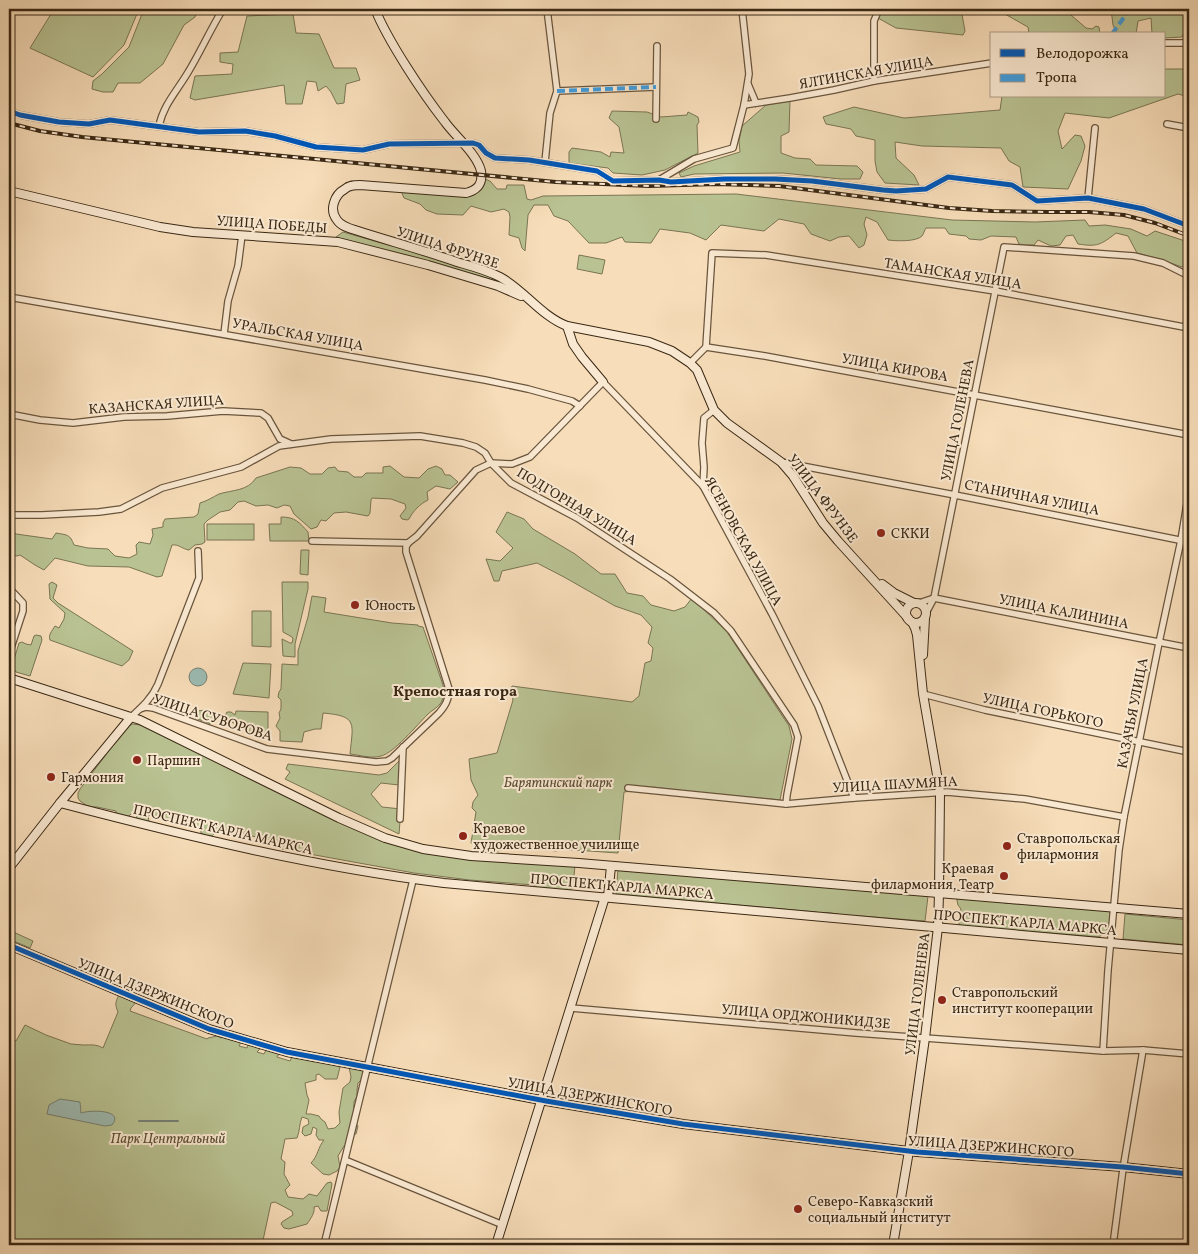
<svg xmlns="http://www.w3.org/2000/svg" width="1198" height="1254" font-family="Vollkorn,serif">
	<rect width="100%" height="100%" fill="#f7ddb9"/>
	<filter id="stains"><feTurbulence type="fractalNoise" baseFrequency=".004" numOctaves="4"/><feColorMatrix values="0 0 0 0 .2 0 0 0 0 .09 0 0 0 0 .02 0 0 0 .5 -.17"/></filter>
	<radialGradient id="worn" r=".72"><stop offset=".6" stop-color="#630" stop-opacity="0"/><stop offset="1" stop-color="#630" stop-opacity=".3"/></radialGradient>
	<g fill="#b9c292" stroke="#7a7553">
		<path d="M41 9H139L124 45 93 77 30 48 51 14Z"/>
		<path d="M144 9H198L195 17 184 25 163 64 140 83H118L113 92H103L92 89 93 81 102 74 129 47Z"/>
		<path d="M865 9H961L965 31 963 35 896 28 867 12Z"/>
		<path d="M996 9H1072L1071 15 1086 28 1092 29 1096 26 1099 27 1100 34H1029L1028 27Z"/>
		<path d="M1111 9H1189V20L1182 37 1164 38V34H1152L1151 18 1138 21 1136 34H1117L1113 25Z"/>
		<path d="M293 14 296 33 319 34 334 68H356L360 80 346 84 344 103 337 104 331 92 326 86 318 91 316 82 307 81 302 104H286L284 85 195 100 190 98 195 76 232 74 233 64 220 62V53L238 52 247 16Z"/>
		<path d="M1164 69H1189V97L1178 94 1109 118 1065 113 1058 131 1062 149 1075 135 1081 136 1085 146 1081 161 1068 189 1023 187 1020 167 1009 161 1001 148 922 146 895 142 896 158 914 175 919 185 885 183 877 172 875 161V140L856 136 851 129 826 124 823 117 854 107 904 118 1000 110 1002 96H1164Z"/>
		<path d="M790 101 789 132 781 136V153L795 158 810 159 816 165 857 166 863 172 860 179H841L783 173 694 174 681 177 679 173 694 166 740 152 739 141 742 126 766 105Z"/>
		<path d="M612 111 647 112 661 117 687 115 688 112 698 117 699 122 697 125 698 153 665 170 642 175 613 173 608 168 569 163V152L572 148 601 152 610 157 611 152 624 153 619 127 609 118Z"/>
		<path d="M485 179 490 181 497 189H506L507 185H524L527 199 531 200 543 196 736 194 952 220 1035 222 1085 220 1089 226 1105 225 1131 229 1147 236 1155 231 1182 240 1189 243V262L1182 267 1162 260 1137 253 1128 236 1116 233C1101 245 1097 247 1078 244L1073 235 1066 236 1060 245 1051 246 1038 240 1034 245H1026L1019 244 1016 237 991 236 981 240 969 239 966 236 949 234 945 228H926C925 229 923 235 922 236 916 242 896 241 888 240L877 222 866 217 864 224 867 235 864 245 859 248 849 236 839 237 830 241 811 234 804 224 779 219 764 231 721 225 706 240 690 233 660 229 651 243 625 242 622 237 606 243H589L568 221 554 216 548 205H534L528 215 525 251 522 248 519 238 509 235 510 217 509 212 504 209 491 212 471 206 463 215 437 214 426 210 420 204 404 198 401 191 466 195Z"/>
		<path d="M343 232 434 258 486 275 501 282 500 284 429 262 336 237Z"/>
		<path d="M579 255 605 260 602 274 577 269Z"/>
		<path d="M390 466 404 477 419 478 428 469 436 466 442 469 445 475H450L458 482 450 489 436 486 427 492 428 500C420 504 413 511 409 519L407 520 402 519 400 516 406 508 405 504 391 499 372 498 371 500 370 513 368 516 346 512 334 513 326 521 321 520 317 527 311 529 294 514 290 506 284 505 277 508 268 505 256 506 244 501 238 502 230 510 220 512 208 520 204 524 205 542 202 544 195 545 189 550C182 549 179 544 172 545L162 576 157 577 129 567 88 566 55 558 44 570 35 565 20 555 17 556 9 555V527L16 534 52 539 56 533C67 535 70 534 74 545L88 548 108 549 115 556 129 558 137 554 136 545 139 542 150 544 153 535 152 529 163 527V523L165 519 194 517 198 514 200 503C207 501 213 497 219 494 232 490 248 491 256 478L290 467 301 468 310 474H322L328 468 335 467 338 471 348 472 354 477H362L366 473H383V467Z"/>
		<path d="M507 512 524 519 533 529 575 554 601 574H615L627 593 643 596 651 605 674 611 685 607 692 598 727 632 789 726 792 739 780 800 704 793 652 787 648 789 624 792 618 853 561 849 556 851 518 846 517 848 508 847 498 851 491 848 489 844 471 843 476 812 472 808 473 802 478 795 471 780 469 759 497 753 513 700 511 690 512 686 632 702 639 696 645 663 651 661 653 648 648 643 652 627 641 615 615 606 564 577 537 563 502 571 499 581H494L486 559 500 561 513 548 496 532Z"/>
		<path d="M281 517C295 517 299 522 308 532L309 541H270L269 524H281Z"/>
		<rect x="207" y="524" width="47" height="16"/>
		<path d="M301 550H309L308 575 300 574Z"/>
		<path d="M52 582 57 585 53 598 58 603 133 651 129 660 122 666 50 640C48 635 52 631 55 626L59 628 64 619 65 613 50 599 49 584Z"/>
		<path d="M282 582H308V589L295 644V657L283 656 282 639 290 643H292L293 639 292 637 283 632Z"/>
		<path d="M312 596 326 598 324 612 392 623 418 625V626L423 627 443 685C444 692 444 699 440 704 437 708 431 711 428 714 417 725 394 753 381 756 371 759 360 755 350 754 353 723 358 716 323 713L321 729H315L304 732 302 742 280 741V731L276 726 280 718 279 713 281 709V700L278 697 279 692 281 689 282 664 298 665V651L308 617Z"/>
		<path d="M252 611H271V647L252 646Z"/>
		<path d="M36 635 41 636 42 640 30 676 16 672 12 666 19 643 22 642 26 644 31 645 34 636Z"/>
		<path d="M243 663 271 664 269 698 233 694Z"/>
		<path d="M206 710 215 715 211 724 195 718 197 711Z"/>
		<path d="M236 711 268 712V741L226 719 225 716 227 712H231L235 715Z"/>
		<path d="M132 724 141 725 161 732 412 849 575 865 573 888 569 890 555 891 549 888 539 889 534 885 470 880 414 873 282 849 269 840 226 830 218 834 215 833 212 836H206L201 833V828L149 815H148L149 822 148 824 136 819 137 815 131 814 129 816 122 818 116 814V811L97 807H92L86 805 80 801 78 798V793L80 789 105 756 111 746 115 743 129 726Z"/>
		<path d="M401 759 399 785 381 783 371 794 382 807 401 809 399 834 285 779 290 772 286 769 288 764 379 775 387 773Z"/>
		<path d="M618 869 928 896 925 921 861 916C847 920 834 910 819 913L816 912 616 894Z"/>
		<path d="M956 896H1000L1004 903 1074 908H1095L1112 911 1114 920C1109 926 1106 932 1099 937L960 926 958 921 961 909 958 905Z"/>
		<path d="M1125 914 1189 920V945L1123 939Z"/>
		<path d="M9 930 33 941 30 948 9 939Z"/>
		<path d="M119 995 139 999 131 1008 130 1011 207 1039 208 1038 217 1036 221 1038 225 1035 241 1042 239 1046 247 1048 248 1044 261 1048 257 1052 264 1054 266 1050 282 1053 277 1056V1057L290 1061 292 1057C299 1055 309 1057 313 1062L318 1060 338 1063 340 1067 337 1079H325L319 1074 316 1075V1080L305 1083 307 1095 309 1100 306 1114H311L319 1116 321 1119 325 1122 328 1129 335 1128 340 1123 339 1112 343 1088 350 1082 351 1077 349 1067 357 1062 365 1063 366 1065 367 1074 358 1083 357 1090V1096L354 1102 353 1120 358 1126 356 1134 353 1135 350 1144 344 1146 338 1156 340 1167 337 1171 329 1175 323 1174 311 1163C318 1156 318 1147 324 1140H319L316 1135 317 1129 313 1127 311 1134 305 1136 302 1133 303 1127 309 1124 308 1119 302 1117C299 1124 300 1131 297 1138L285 1139 281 1159 285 1162 284 1174 290 1185 285 1190 288 1197 303 1199 309 1194 317 1196 327 1183 331 1182 332 1184 327 1211H321L318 1206 314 1207C315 1213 311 1218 307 1224L289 1229 284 1228 281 1224 282 1222 293 1215 292 1211 275 1202 271 1203 262 1245H9V1038L16 1041 25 1025 46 1035 71 1044C75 1044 79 1045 83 1045 91 1045 96 1044 103 1048L118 1012C115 1005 115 1002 119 995Z"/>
	</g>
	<g fill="#9dbbb2" stroke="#758073">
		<circle cx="198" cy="677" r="9"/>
		<path d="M60 1099 80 1102 81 1113C89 1110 125 1109 112 1125L105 1126 47 1114 49 1105Z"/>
	</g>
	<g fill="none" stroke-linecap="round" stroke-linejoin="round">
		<path stroke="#758073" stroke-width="2" d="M139 1121H178"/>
		<defs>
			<g id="street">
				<path d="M1164 43H1189"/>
				<path d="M874 81V21L879 9"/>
				<path d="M748 84 756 103"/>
				<path d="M557 91 656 87"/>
				<path d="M744 105 790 98 834 90 874 81 992 63"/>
				<path d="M9 111 20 115 59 122 89 124 110 120 199 132 245 131 275 136 316 147 363 150 389 144 473 143 479 145 486 153 495 158 529 160 597 171 613 181 659 180 671 182 725 179H775L812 181 883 190 896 191 926 189 948 177 1012 185 1037 201 1088 198 1144 209 1189 226"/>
				<path d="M656 119 657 46"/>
				<path d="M1167 124 1189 128"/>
				<path d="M159 126C163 106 176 92 187 74 200 53 210 30 223 9"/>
				<path d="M545 162 550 113 557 91 547 9"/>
				<path d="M659 180 694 159 733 148 744 105 749 74 742 9"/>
				<path d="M1088 198 1095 128"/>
				<path d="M9 297 485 380 528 389 572 401 580 406"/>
				<path d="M224 334 228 301 238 266 242 235"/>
				<path d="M706 347 712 253 766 255 995 291 1189 328"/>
				<path d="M690 363 706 347 765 356 1189 435"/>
				<path d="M9 414 40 420 73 423 124 417 167 416 223 411 261 413 268 418 280 439 291 444"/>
				<path d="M781 462 955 495 1189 542"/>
				<path d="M703 486 704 467 702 443 704 418 714 410"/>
				<path d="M9 515H42L99 512 121 509 162 488 241 467 279 446 331 439 420 436 463 443 476 447 485 453 491 463 511 483 577 518 670 579 714 613 731 631 794 725 798 737 787 795 786 804"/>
				<path d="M312 541 408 543"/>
				<path d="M408 543 417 536 476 470 491 463 512 464 530 457 603 382 703 486 772 614 818 706 854 798"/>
				<path d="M9 588 23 603V611L9 654"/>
				<path d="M934 598 1189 648"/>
				<path d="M919 603 934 598"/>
				<path d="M926 613 934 598 1004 247 1134 256 1163 263 1189 276"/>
				<path d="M923 694 985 710 1189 752"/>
				<path d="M140 709 146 707 153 708 267 749 376 762 387 761 392 758 439 713C445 706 449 700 449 689L406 552V547L408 543"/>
				<path d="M131 717C142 707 152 698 158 684L199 578 198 551"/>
				<path d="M628 788 786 804 854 798 947 792 1025 799 1124 817"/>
				<path d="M400 819 403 747"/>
				<path d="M571 1008 856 1033 1077 1049 1103 1051 1143 1050 1189 1054"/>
				<path d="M1103 1051 1108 970 1119 850 1124 817 1160 638 1181 540 1189 491"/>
				<path d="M345 1160 503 1225"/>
				<path d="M324 1245 413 880"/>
				<path d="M1113 1245 1123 1169 1143 1050"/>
			</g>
			<g id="secondary">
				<path d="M375 9C383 29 394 47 406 66 418 85 431 104 445 122 455 136 477 154 481 171 483 184 478 190 466 193L360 185C355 185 349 185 345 189 334 195 329 210 337 220 341 226 348 228 355 230 389 241 423 250 457 262 471 266 487 270 500 277 524 290 541 316 567 326L649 342 672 351 690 363 697 370 714 410 727 423 781 462 793 476 823 523 838 541 909 619"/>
				<path d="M9 191 160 227 193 232 338 242 428 265 498 286 521 296"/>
				<path d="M567 326 573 344 582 357 603 382"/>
				<path d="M882 584 894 593 914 603"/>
				<circle cx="916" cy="613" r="10"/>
				<path d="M923 655 925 618"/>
				<path d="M9 678 140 720 339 818 385 838 423 849 471 856 579 863 1189 914"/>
				<path d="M60 803C186 836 314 867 444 883L1189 950"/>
				<path d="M9 868 60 803 131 717"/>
				<path d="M608 897 611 866"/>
				<path d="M9 945 209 1029 287 1052 372 1068 546 1101 683 1124 917 1152 1123 1167 1189 1174"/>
				<path d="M496 1245 605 897"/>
				<path d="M893 1245 909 1151 925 1038 938 927 939 893 940 792 923 694 917 635 915 628 912 622"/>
			</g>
		</defs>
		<use href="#street" stroke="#69553d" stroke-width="8"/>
		<use href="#secondary" stroke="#3a2814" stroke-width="10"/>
		<use href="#street" stroke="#fae9d2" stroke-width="5.5"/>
		<use href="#secondary" stroke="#fae9d2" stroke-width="8"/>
		<defs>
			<path id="rail" d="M9 123 40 131 82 137 556 182 649 186 717 184 779 186 949 208 992 211 1049 212H1089L1124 215 1155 223 1189 236"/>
		</defs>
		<use href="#rail" stroke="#3a2814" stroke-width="4"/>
		<use href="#rail" stroke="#fae9d2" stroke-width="2" stroke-dasharray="5.5" stroke-linecap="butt"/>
		<g stroke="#3e9cde" stroke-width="4" stroke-dasharray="8 4" stroke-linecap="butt">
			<path d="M1112 34 1130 9"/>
			<path d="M557 91 656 87"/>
		</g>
		<defs>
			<g id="cycleway">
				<path d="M9 111 20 115 59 122 89 124 110 120 199 132 245 131 275 136 316 147 363 150 389 144 473 143 479 145 486 153 495 158 529 160 597 171 613 181 659 180 671 182 725 179H775L812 181 883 190 896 191 926 189 948 177 1012 185 1037 201 1088 198 1144 209 1189 226"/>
				<path d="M9 945 209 1029 287 1052 372 1068 546 1101 683 1124 917 1152 1123 1167 1189 1174"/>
			</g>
		</defs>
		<use href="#cycleway" stroke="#fae9d2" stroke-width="8"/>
		<use href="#cycleway" stroke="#0057b8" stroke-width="5"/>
	</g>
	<g fill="#8f2418" stroke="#fae9d2" stroke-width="2">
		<circle cx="881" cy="533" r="5"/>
		<circle cx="355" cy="605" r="5"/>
		<circle cx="137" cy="760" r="5"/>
		<circle cx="51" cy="777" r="5"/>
		<circle cx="463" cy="836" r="5"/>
		<circle cx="1007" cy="846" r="5"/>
		<circle cx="1004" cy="876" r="5"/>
		<circle cx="942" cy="1000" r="5"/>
		<circle cx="798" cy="1209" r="5"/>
	</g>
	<g text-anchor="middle" stroke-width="4" stroke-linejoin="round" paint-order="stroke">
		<g font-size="14" fill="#3a2814" stroke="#fae9d2">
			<text transform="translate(866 72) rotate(-10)" y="5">ЯЛТИНСКАЯ УЛИЦА</text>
			<text transform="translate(272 224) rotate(4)" y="5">УЛИЦА ПОБЕДЫ</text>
			<text transform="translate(448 247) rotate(18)" y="5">УЛИЦА ФРУНЗЕ</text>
			<text transform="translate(953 273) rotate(9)" y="5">ТАМАНСКАЯ УЛИЦА</text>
			<text transform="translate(298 334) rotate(10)" y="5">УРАЛЬСКАЯ УЛИЦА</text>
			<text transform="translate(895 367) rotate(10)" y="5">УЛИЦА КИРОВА</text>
			<text transform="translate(156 404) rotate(-4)" y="5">КАЗАНСКАЯ УЛИЦА</text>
			<text transform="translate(957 420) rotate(-79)" y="5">УЛИЦА ГОЛЕНЕВА</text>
			<text transform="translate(1032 497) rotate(11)" y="5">СТАНИЧНАЯ УЛИЦА</text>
			<text transform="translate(823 498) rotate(53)" y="5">УЛИЦА ФРУНЗЕ</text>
			<text transform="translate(577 506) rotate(31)" y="5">ПОДГОРНАЯ УЛИЦА</text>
			<text transform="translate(744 541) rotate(61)" y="5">ЯСЕНОВСКАЯ УЛИЦА</text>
			<text transform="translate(1064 611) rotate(11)" y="5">УЛИЦА КАЛИНИНА</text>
			<text transform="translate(1043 710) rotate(12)" y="5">УЛИЦА ГОРЬКОГО</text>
			<text transform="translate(1132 713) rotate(-79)" y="5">КАЗАЧЬЯ УЛИЦА</text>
			<text transform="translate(213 717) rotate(18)" y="5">УЛИЦА СУВОРОВА</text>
			<text transform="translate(895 784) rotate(-3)" y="5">УЛИЦА ШАУМЯНА</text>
			<text transform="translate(223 829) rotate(13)" y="5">ПРОСПЕКТ КАРЛА МАРКСА</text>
			<text transform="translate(622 886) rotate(5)" y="5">ПРОСПЕКТ КАРЛА МАРКСА</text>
			<text transform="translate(1025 922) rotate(5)" y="5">ПРОСПЕКТ КАРЛА МАРКСА</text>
			<text transform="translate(156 993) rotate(22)" y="5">УЛИЦА ДЗЕРЖИНСКОГО</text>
			<text transform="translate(917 994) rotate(-83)" y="5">УЛИЦА ГОЛЕНЕВА</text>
			<text transform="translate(806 1016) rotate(5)" y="5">УЛИЦА ОРДЖОНИКИДЗЕ</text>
			<text transform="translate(590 1096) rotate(10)" y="5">УЛИЦА ДЗЕРЖИНСКОГО</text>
			<text transform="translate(991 1146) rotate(4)" y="5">УЛИЦА ДЗЕРЖИНСКОГО</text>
		</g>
		<g font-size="14" fill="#3a2814" stroke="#fae9d2" text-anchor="start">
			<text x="891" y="538">СККИ</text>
			<text x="365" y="610">Юность</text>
			<text x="147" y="765">Паршин</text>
			<text x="61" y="782">Гармония</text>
			<text x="473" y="833">Краевое<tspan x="473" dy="16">художественное училище</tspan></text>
			<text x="1017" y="843">Ставропольская<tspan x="1017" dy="16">филармония</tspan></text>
			<text x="994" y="873" text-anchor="end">Краевая<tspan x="994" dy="16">филармония, Театр</tspan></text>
			<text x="952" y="997">Ставропольский<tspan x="952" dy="16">институт кооперации</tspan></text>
			<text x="808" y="1206">Северо-Кавказский<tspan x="808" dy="16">социальный институт</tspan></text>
		</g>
		<g font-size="14" font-style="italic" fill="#5a4e34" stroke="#fae9d2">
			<text x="558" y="787">Барятинский парк</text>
			<text x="168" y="1143">Парк Центральный</text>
		</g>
		<g font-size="15" font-weight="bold" fill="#3a2814" stroke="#fae9d2">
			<text x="455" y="696">Крепостная гора</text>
		</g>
	</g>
	<rect width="1198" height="1254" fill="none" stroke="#f7ddb9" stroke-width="30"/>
	<rect x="10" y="10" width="1178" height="1234" fill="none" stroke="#3a2814" stroke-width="2.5"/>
	<rect x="15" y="15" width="1168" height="1224" fill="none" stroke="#3a2814"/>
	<rect x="990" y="32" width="175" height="65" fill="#fae9d2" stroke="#ad9c86"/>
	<rect x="1000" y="49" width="25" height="8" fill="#0057b8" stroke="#ad9c86"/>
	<text x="1036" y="58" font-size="15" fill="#3a2814">Велодорожка</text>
	<rect x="1000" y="74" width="25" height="8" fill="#3e9cde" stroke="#ad9c86"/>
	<text x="1036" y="82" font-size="15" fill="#3a2814">Тропа</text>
	<rect width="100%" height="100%" filter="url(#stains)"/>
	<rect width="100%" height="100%" fill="url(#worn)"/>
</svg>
